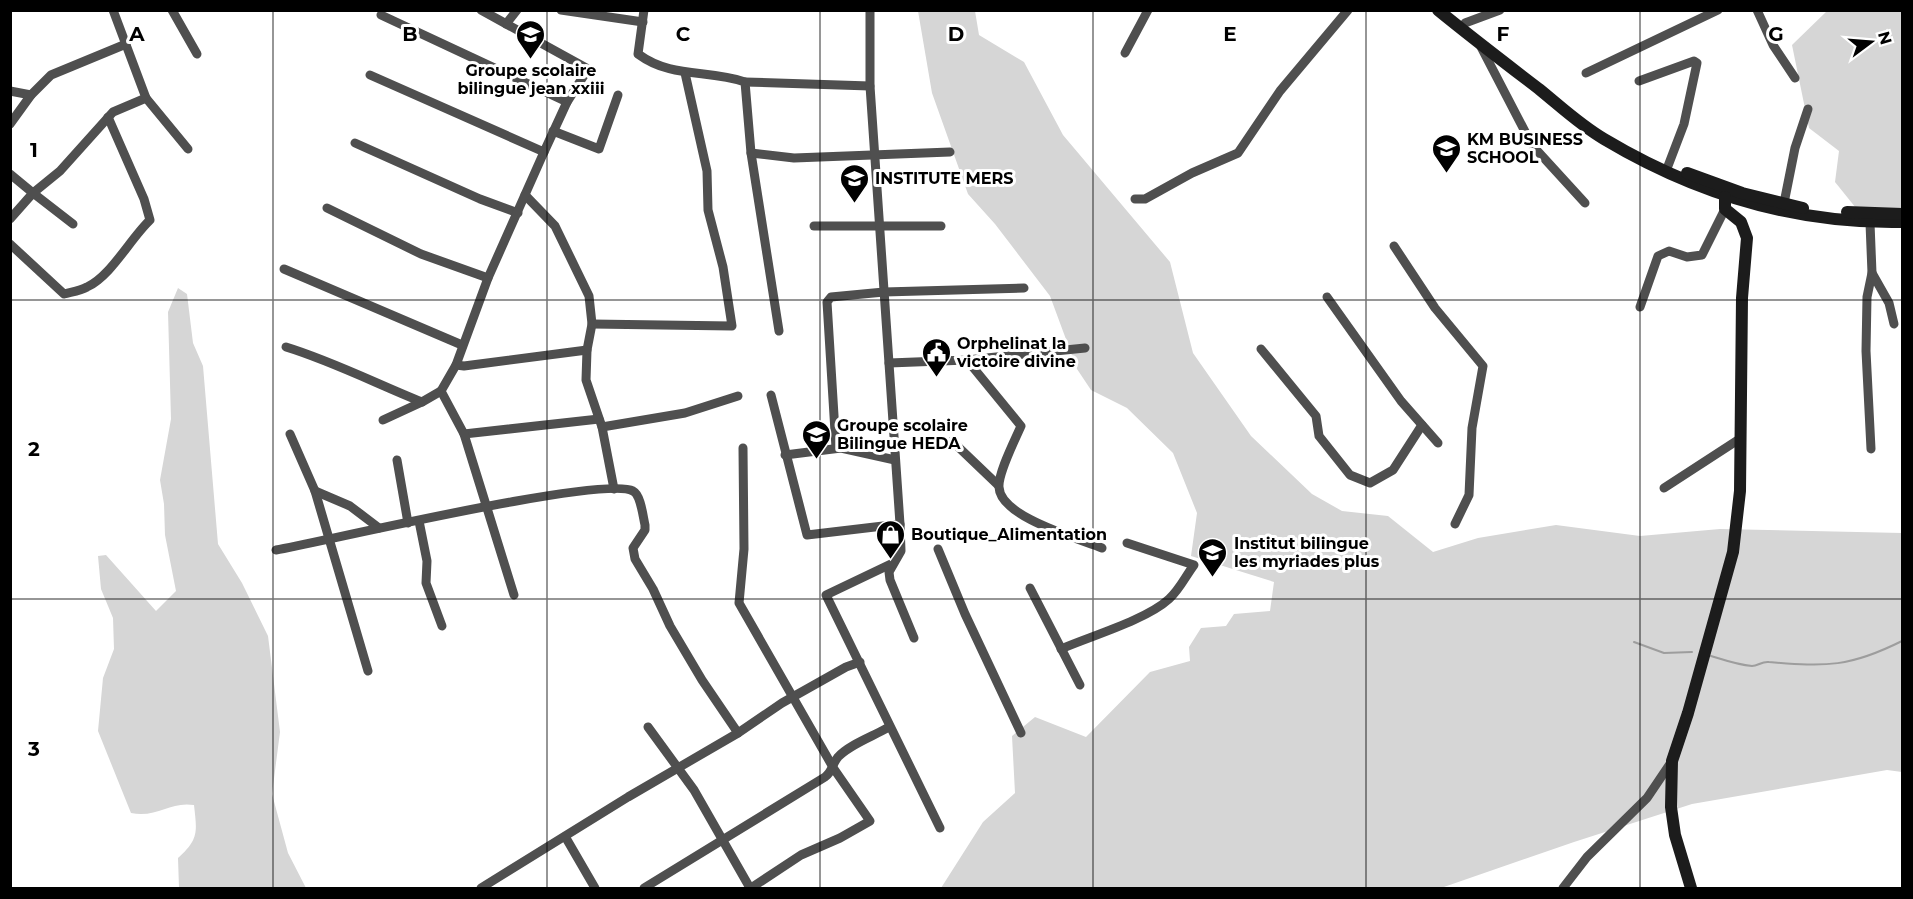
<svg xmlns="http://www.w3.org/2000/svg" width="1913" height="899" font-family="Montserrat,sans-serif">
	<rect width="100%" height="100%" fill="#fff"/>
	<g fill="#d6d6d6">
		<path d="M918 11H975L979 35 1024 62 1063 135 1170 262 1193 353 1251 436 1312 494 1342 511 1388 516 1433 552 1478 538 1556 525 1640 536 1720 529 1902 533V772L1887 770 1692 804 1574 842 1441 888H941L983 822 1015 793 1012 736 1035 717 1086 737 1150 672 1190 661 1189 647 1201 628 1226 626 1234 614 1270 611 1274 582 1191 556 1197 513 1173 453 1127 408 1091 390 1077 369 1050 296 995 224 968 194 932 93Z"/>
		<path d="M1827 11H1902V223L1864 218 1835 182 1839 151 1809 128 1792 45Z"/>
		<path d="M178 288 187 294 193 343 203 366 218 544 242 583 268 636 280 732 272 794 288 853 306 888H179L178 858C199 839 197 832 194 805 170 801 158 818 131 813L98 731 103 678 114 649 113 618 101 589 98 556 106 555 156 611 176 591 165 535 164 504 160 480 171 419 168 312Z"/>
	</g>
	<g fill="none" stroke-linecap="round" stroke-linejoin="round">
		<g stroke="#9d9d9d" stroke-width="2">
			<path d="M1634 642 1664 653 1692 652"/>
			<path d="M1711 656C1724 660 1738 665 1752 666 1758 666 1762 661 1769 662 1827 667 1850 667 1902 641"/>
		</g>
		<g stroke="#4f4f4f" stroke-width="9">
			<path d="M113 10 146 98 188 149"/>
			<path d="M172 10 197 54"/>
			<path d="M561 10 643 22"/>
			<path d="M644 10 638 54C672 79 707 69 745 82L751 153 779 331"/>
			<path d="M1757 10 1773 45 1795 78"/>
			<path d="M381 15 567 102"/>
			<path d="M1465 23 1500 10"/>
			<path d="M506 24 517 10"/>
			<path d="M1480 45 1532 145 1585 203"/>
			<path d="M1125 53 1148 10"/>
			<path d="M1586 73 1718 10"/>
			<path d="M370 75 544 152 567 102 588 69 481 10"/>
			<path d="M1639 81 1694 61 1697 63 1684 124 1668 166"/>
			<path d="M745 82 870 86"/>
			<path d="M10 91 31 95"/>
			<path d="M10 124 31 95 51 75 126 44"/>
			<path d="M553 131 599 149 618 95"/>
			<path d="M355 143 480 199 518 213"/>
			<path d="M751 153 794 158 950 152"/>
			<path d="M10 174 33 193 60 171 113 112 146 98"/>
			<path d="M525 195 555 226 589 296 592 324 587 350 586 380 602 427 614 489"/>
			<path d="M1135 199H1145L1192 173 1238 153 1280 91 1348 10"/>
			<path d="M1784 203 1795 148 1808 109"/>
			<path d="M327 208 421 254 488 278"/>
			<path d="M10 219 33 193 73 224"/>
			<path d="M1870 223 1872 273 1867 297 1866 351 1871 449"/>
			<path d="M814 226H941"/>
			<path d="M10 244 64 294C71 292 80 291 87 287 111 276 130 239 150 220L144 199 108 117"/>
			<path d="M1394 246 1435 308 1483 366 1472 428 1469 495 1455 524"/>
			<path d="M284 269 462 345"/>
			<path d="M1872 273 1889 303 1894 324"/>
			<path d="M1327 297 1401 401 1438 443"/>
			<path d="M1640 307 1658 256 1669 251 1687 257 1702 255 1725 209"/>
			<path d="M592 324 732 326 723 267 708 210 707 171 685 73"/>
			<path d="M286 347C332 361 377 384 422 402L441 391"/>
			<path d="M1261 349 1316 416 1319 436 1350 475 1370 483 1393 470 1422 425"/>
			<path d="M967 360 1085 348"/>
			<path d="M889 363 967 360 1021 426C1015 440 998 473 999 487 1000 517 1077 538 1102 548"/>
			<path d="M456 365 464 366 587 350"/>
			<path d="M771 395 807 535 900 524 870 86V10"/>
			<path d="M383 420 422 402"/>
			<path d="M602 427 685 413 738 396"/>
			<path d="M290 434 315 491 368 671"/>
			<path d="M464 434 599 419"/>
			<path d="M952 441 998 485"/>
			<path d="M743 448 744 549 739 603 834 769 870 821 840 838 801 855 751 888"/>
			<path d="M836 448 827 302 831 297 884 292 1024 288"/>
			<path d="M785 455 841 448 895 460"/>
			<path d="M397 460 408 523"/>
			<path d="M1664 488 1741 438"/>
			<path d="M315 491 350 506 379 528"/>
			<path d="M419 521 427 561 426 583 442 626"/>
			<path d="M900 524 901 551 889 572 890 580 914 638"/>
			<path d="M938 549 965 614 1021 733"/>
			<path d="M276 550C326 541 604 475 633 491 641 495 643 517 645 525V530L633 548 635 559 653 589 670 626 702 680 738 733"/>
			<path d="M893 563 826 595 940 828"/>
			<path d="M1030 588 1080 685"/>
			<path d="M514 595 464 434 441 391 456 365 488 278 544 152"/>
			<path d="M1061 649C1091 636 1146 620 1169 599 1180 589 1185 577 1194 565L1127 543"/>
			<path d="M648 727 694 790 750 888"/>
			<path d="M566 838 595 888"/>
			<path d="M481 888 628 797 738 733 782 703 846 667 860 662"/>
			<path d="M644 888 825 777C833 771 832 764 838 757 850 744 874 736 889 727"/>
			<path d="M1563 888 1587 857 1647 798 1672 761"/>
		</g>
		<g stroke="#1c1c1c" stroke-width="12">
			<path d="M1438 10C1471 37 1505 63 1539 89 1560 106 1580 125 1604 139 1696 194 1795 224 1902 222"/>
			<path d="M1687 173 1742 193 1803 208"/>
			<path d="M1847 212 1902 214"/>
			<path d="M1691 888 1675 835 1671 807 1672 761 1688 713 1733 552 1740 491 1742 298 1747 238 1741 222 1725 209V197"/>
		</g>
	</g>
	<path fill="none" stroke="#000" stroke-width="1.5" stroke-opacity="0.55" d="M273 10V888M547 10V888M820 10V888M1093 10V888M1366 10V888M1640 10V888M10 300H1902M10 599H1902"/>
	<defs>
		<symbol id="school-pin" viewBox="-11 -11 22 30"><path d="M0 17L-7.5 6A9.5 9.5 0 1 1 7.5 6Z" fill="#000" stroke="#fff"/><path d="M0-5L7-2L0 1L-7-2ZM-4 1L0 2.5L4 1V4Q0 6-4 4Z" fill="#fff"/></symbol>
		<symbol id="civic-pin" viewBox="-11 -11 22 30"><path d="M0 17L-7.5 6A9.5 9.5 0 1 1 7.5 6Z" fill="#000" stroke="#fff"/><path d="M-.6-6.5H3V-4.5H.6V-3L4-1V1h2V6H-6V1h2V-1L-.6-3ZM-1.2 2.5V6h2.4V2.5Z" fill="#fff"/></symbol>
		<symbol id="shop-pin" viewBox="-11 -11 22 30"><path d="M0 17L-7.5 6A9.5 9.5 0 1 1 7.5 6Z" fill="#000" stroke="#fff"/><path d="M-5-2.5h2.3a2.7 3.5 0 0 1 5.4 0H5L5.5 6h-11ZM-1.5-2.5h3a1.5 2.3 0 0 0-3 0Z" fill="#fff"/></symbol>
	</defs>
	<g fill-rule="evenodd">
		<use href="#school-pin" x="514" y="18" width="33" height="45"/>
		<use href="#school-pin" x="1430" y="132" width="33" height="45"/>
		<use href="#school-pin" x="838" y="162" width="33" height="45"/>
		<use href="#civic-pin" x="920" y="336" width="33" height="45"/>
		<use href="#school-pin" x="800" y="418" width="33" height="45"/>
		<use href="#shop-pin" x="874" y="518" width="33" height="45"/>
		<use href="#school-pin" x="1196" y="536" width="33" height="45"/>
	</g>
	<g text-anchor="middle" stroke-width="6" stroke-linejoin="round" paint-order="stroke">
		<g font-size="16" font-weight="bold" fill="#000" stroke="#fff" text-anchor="start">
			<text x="531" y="76" text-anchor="middle">Groupe scolaire<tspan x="531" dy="18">bilingue jean xxiii</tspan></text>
			<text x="1467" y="145">KM BUSINESS<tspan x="1467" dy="18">SCHOOL</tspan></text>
			<text x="875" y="184">INSTITUTE MERS</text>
			<text x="957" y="349">Orphelinat la<tspan x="957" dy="18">victoire divine</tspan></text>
			<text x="837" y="431">Groupe scolaire<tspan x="837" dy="18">Bilingue HEDA</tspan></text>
			<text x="911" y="540">Boutique_Alimentation</text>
			<text x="1234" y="549">Institut bilingue<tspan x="1234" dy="18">les myriades plus</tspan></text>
		</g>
	</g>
	<g font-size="20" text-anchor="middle" font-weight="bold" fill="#000" stroke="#fff" stroke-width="6" stroke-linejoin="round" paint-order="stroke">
		<text x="137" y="41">A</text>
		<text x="410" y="41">B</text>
		<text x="683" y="41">C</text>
		<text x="956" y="41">D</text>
		<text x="1230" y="41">E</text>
		<text x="1503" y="41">F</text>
		<text x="1776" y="41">G</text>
		<text x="34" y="157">1</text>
		<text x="34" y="456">2</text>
		<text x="34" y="756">3</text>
	</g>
	<rect width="1913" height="899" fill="none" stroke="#000000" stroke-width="24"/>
	<g transform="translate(1871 42) rotate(74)" stroke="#ffffff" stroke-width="4.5" paint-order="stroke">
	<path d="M0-4.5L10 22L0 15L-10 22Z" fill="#000000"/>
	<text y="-9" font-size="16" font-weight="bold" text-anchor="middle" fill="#000000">N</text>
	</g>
</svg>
